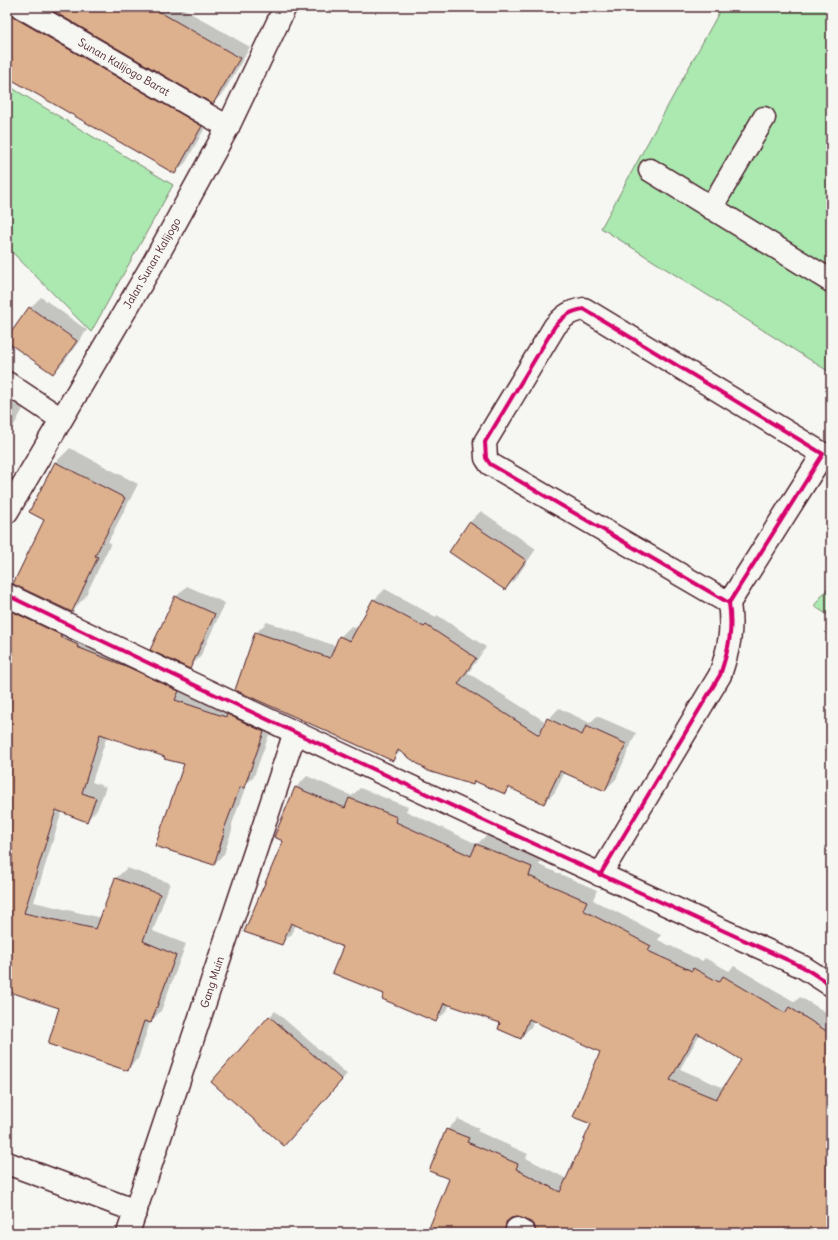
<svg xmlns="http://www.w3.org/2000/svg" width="838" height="1240" font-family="Delius,sans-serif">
	<rect width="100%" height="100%" fill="#f6f6f2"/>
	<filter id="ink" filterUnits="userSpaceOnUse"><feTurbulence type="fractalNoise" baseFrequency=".025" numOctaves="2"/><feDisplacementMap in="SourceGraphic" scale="8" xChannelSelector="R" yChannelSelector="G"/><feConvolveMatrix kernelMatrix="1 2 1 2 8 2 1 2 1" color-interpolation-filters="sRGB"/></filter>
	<g filter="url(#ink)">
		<g fill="#abe9b1" stroke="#7a846e">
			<path d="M722 7H831V373L601 228Z"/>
			<path d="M7 85 173 185 91 332 7 247Z"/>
			<path d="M831 584V617L814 606Z"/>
		</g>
		<g fill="#0003" fill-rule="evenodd">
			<path d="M7 7H26L212 115 186 162 175 173 7 76Z"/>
			<path d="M48 7H180L250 47 224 92 213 103Z"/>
			<path d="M41 297 87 330 64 362 53 373 7 341 30 308Z"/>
			<path d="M7 386 29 398 7 438Z"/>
			<path d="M70 448 138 484 108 542 111 543 85 597 72 611 45 520 30 512 56 462Z"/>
			<path d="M481 511 536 549 516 578 505 589 450 552 470 522Z"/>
			<path d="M187 586 225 603 200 657 189 668 176 597Z"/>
			<path d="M385 589 436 617 437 615 486 647 468 673 546 722 559 708 590 723 597 716 636 733 616 779 605 790 565 772 555 792 544 803 510 787 504 793 475 781 473 783 401 751 393 759 256 633 267 622 336 646 340 637 351 626 358 629 374 600Z"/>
			<path d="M7 597 274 721 254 776 247 783 232 824V830L224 854 214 864 185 764 166 756 107 736 92 782 106 787 97 810 86 821 62 811 34 902 102 918 116 878 127 868 170 883 153 931 186 944 161 1011 150 1022 138 1059 127 1069 61 1007 7 990Z"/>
			<path d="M307 776 352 796 360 788 408 807 406 811 477 844 488 834 542 857 539 865 597 890 593 900 661 935 658 940 702 961 705 958 729 971 734 966 795 1002 800 997 831 1015V1233H537L536 1227 531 1221 515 1216 517 1225 531 1233H442L450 1178 447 1130 458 1119 479 1128 477 1131 528 1154 526 1158 567 1179 592 1124 602 1051 534 1020 531 1027 520 1038 502 1023 450 1004 447 1011 436 1021 385 994 344 946 296 924 292 934 281 944 284 840 275 836 296 787ZM700 1034 743 1060 724 1088 680 1069Z"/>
			<path d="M275 1011 347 1074 290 1140 212 1082Z"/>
			<path d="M7 1228 23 1232V1233H7Z"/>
		</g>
		<g fill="#ddb08e" stroke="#4a1f2b" fill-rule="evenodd">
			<path d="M7 7 15 18 202 126 175 174 7 77Z"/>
			<path d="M46 7H151L240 58 213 104Z"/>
			<path d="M29 307 77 341 53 374 7 342V338Z"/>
			<path d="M55 462 125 498 95 556 98 557 72 612 13 584 44 520 29 512Z"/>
			<path d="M469 522 526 560 505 590 449 552Z"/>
			<path d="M175 596 215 614 190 669 150 650Z"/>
			<path d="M373 599 424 627 426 625 476 658 458 684 539 735 547 718 582 735 586 726 626 744 605 791 560 771 544 804 508 787 505 794 474 781 473 785 428 771 398 750 393 761 235 690 255 632 330 658 339 636 350 641Z"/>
			<path d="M7 609 61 635 60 637 78 645 77 647 128 667 179 691 175 700 226 717 227 714 264 732 244 788 240 787 223 832 224 833 214 865 155 846 184 764 164 759 165 757 100 734 82 793 96 798 87 822 56 810 24 913 96 929 115 878 160 894 143 941 176 955 151 1023 144 1021 128 1071 48 1044 59 1008 7 991Z"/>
			<path d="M295 787 345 808 349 798 397 817 396 822 471 856 476 844 532 867 529 876 587 901 583 910 651 946 648 951 692 971 693 968 719 982 723 976 785 1013 789 1007 831 1034V1233H536L535 1227 531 1222 517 1217 511 1218 506 1222V1233H427L449 1179 429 1171 446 1129 469 1138 467 1142 518 1164 516 1169 560 1192 591 1124 573 1117 600 1052 529 1019 521 1039 498 1029 500 1023 444 1003 436 1022 382 999 384 994 332 973 343 947 291 923 282 945 244 932 283 841 274 837ZM697 1033 741 1060 716 1099 670 1080Z"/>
			<path d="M269 1016 342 1080 284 1146 211 1082Z"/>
		</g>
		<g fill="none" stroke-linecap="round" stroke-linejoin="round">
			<defs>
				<g id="minor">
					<path d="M21 7 228 127"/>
					<path d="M650 170 831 281"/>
					<path d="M711 208 764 118"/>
					<path d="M7 383 61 419"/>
					<path d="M7 595C271 723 537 846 803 967L831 985"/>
					<path d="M600 875 720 675C729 648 733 631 729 603L490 464 486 458 485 442 555 326C564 316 570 311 584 309L823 454 729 603"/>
					<path d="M7 1163 136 1211"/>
					<path d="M517 1229 524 1233"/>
					<path d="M128 1233 295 732"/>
				</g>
				<path id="tertiary" d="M7 512 155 260 228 127 285 7"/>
			</defs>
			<use href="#minor" stroke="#4a1f2b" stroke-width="25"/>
			<use href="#tertiary" stroke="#4a1f2b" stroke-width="25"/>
			<use href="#minor" stroke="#f6f6f2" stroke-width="22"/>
			<use href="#tertiary" stroke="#f6f6f2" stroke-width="22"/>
			<defs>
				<g id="cycleway">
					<path d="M7 595C271 723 537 846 803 967L831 985"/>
					<path d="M600 875 720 675C729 648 733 631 729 603L490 464 486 458 485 442 555 326C564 316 570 311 584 309L823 454 729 603"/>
				</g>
			</defs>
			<use href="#cycleway" stroke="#f6f6f2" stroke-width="6"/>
			<use href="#cycleway" stroke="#d6006c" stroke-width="4"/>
		</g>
	</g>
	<g text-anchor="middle" stroke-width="3.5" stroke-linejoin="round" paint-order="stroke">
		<g font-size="11" fill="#4a1f2b" stroke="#f6f6f2">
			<text transform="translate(124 67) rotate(30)" y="4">Sunan Kalijogo Barat</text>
			<text transform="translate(152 263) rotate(-60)" y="4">Jalan Sunan Kalijogo</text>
			<text transform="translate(212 982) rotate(-72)" y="4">Gang Muin</text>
		</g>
	</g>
	<rect width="838" height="1240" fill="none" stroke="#f6f6f2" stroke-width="24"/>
	<rect x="12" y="12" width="814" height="1216" fill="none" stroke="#4a1f2b" stroke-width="1.5" filter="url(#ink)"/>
</svg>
